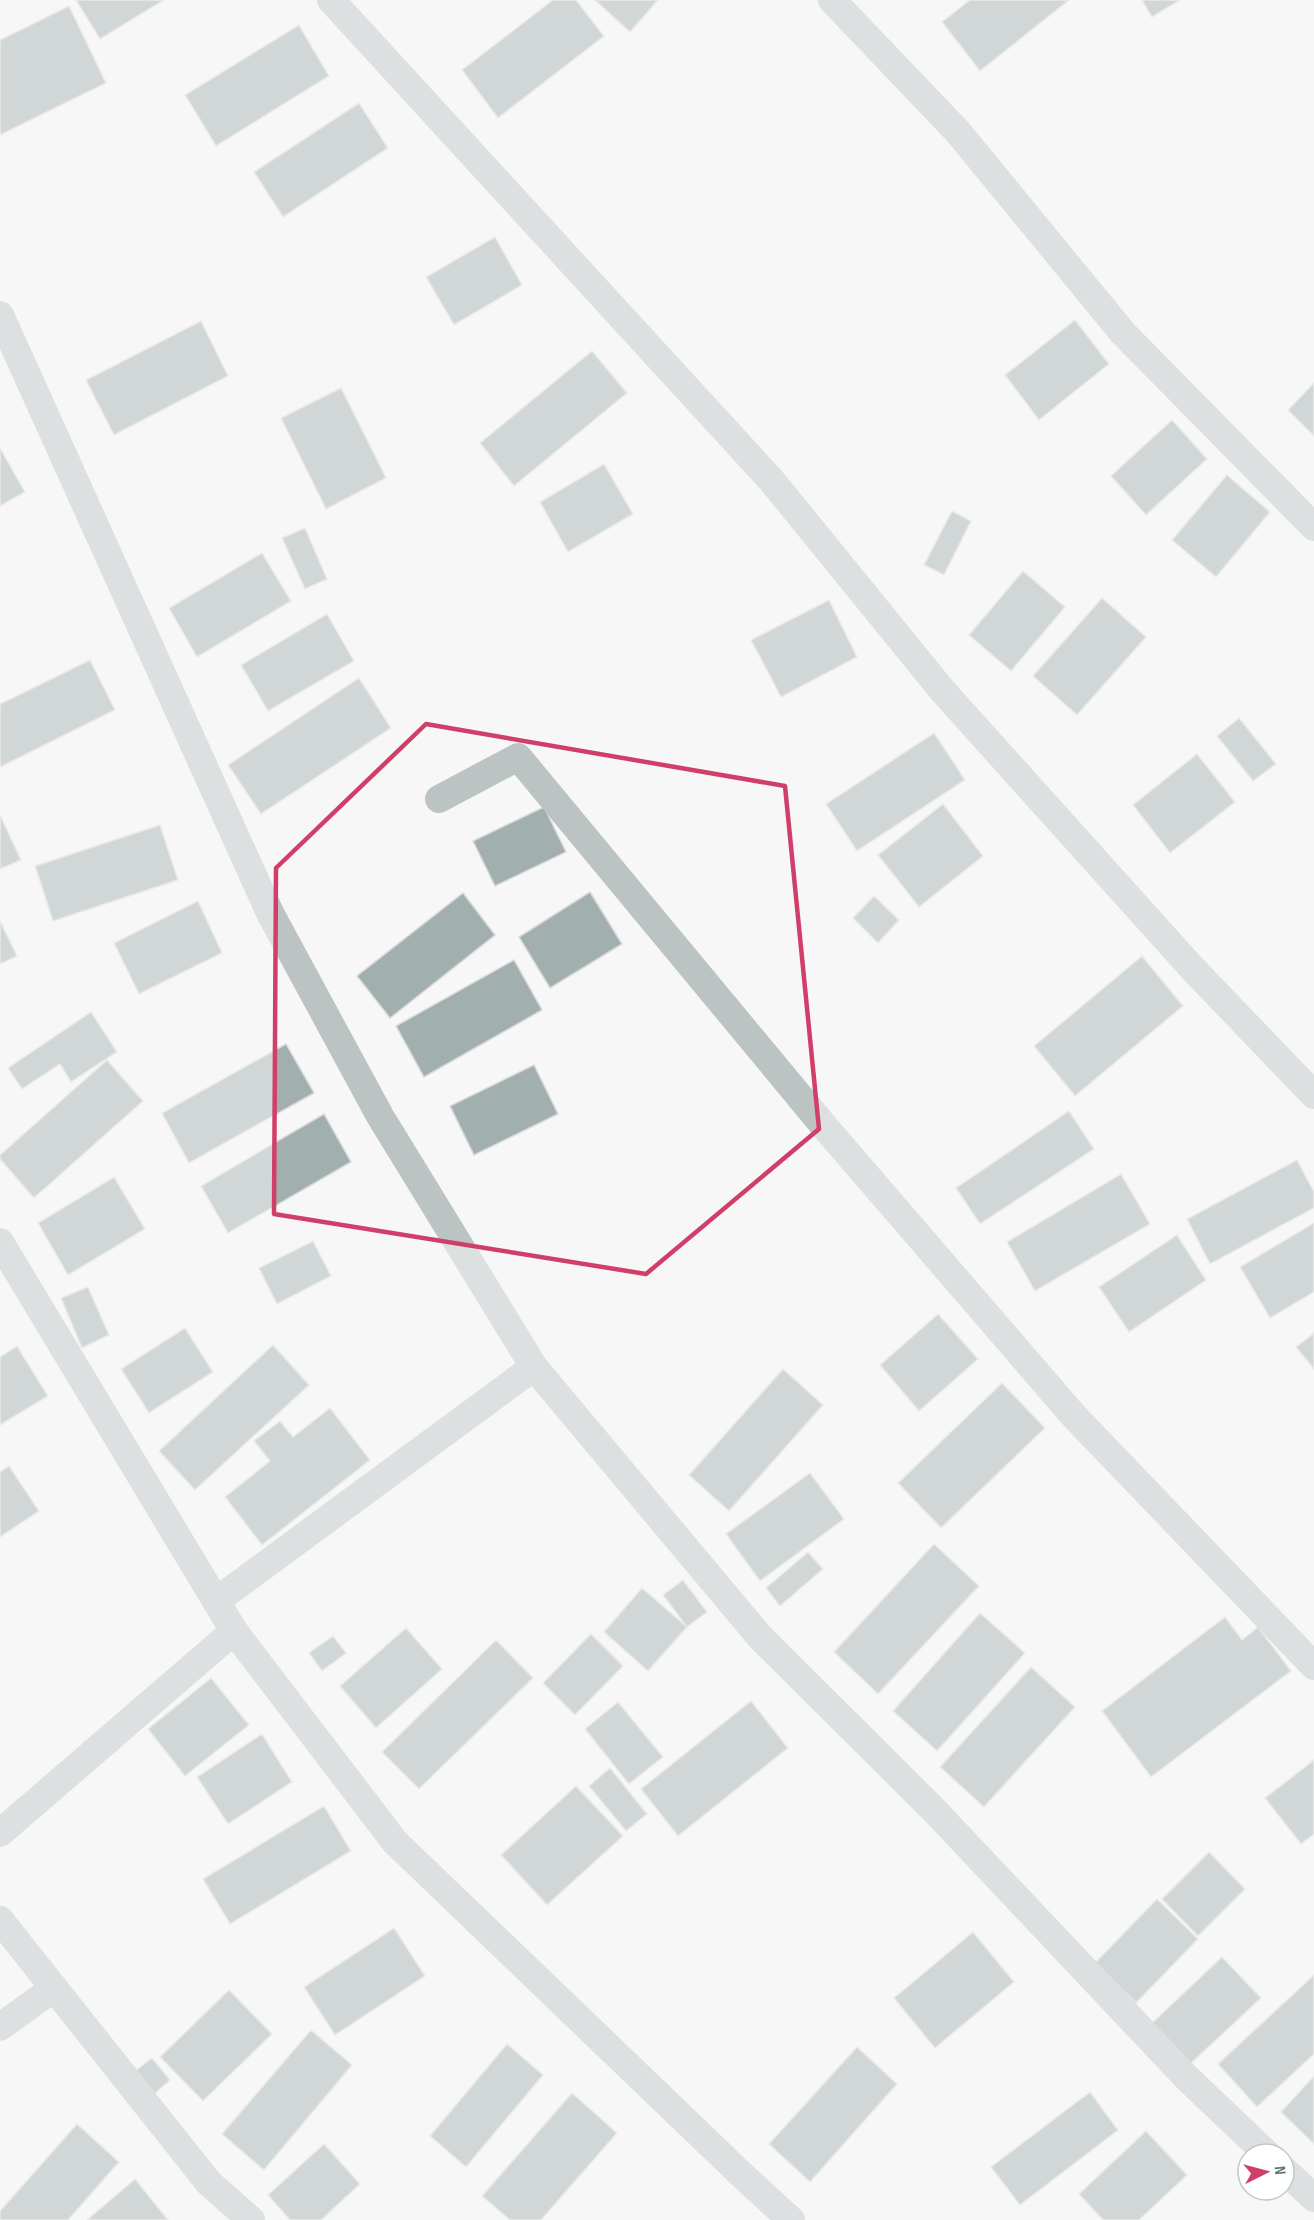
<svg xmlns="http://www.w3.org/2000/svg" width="1314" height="2220" font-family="'Sofia Sans Condensed',sans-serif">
	<rect width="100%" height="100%" fill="#f8f7f7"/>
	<g fill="#a1afae" stroke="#dad9d9" stroke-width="1.5">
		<path d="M76 0H164L100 39Z"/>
		<path d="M553 0H576L604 36 498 118 462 70Z"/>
		<path d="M595 0H658L630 32Z"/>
		<path d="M970 0H1069L980 71 942 22Z"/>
		<path d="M1142 0H1180L1152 17Z"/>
		<path d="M69 6 106 83 0 135V40Z"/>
		<path d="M299 25 329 76 216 146 185 95Z"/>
		<path d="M359 103 388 148 283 217 254 172Z"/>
		<path d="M495 237 522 285 454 325 426 277Z"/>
		<path d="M1075 320 1109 364 1039 420 1005 375Z"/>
		<path d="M201 321 228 376 114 435 86 380Z"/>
		<path d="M592 351 627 393 514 486 480 443Z"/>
		<path d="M1314 383V436L1288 410Z"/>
		<path d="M341 388 386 478 326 509 281 418Z"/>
		<path d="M1172 420 1207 459 1146 515 1111 476Z"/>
		<path d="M0 448 25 492 0 506Z"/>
		<path d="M604 464 633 514 568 552 540 502Z"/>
		<path d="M1227 475 1270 512 1216 577 1172 540Z"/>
		<path d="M952 511 971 521 944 575 924 565Z"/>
		<path d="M305 528 327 579 305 589 282 538Z"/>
		<path d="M262 553 291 601 197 657 169 608Z"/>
		<path d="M1023 571 1065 607 1011 671 969 635Z"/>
		<path d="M1102 598 1146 637 1077 715 1033 676Z"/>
		<path d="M829 600 857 657 781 697 751 640Z"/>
		<path d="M327 614 354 661 268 711 241 665Z"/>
		<path d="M90 660 115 710 0 767V704Z"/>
		<path d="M359 678 391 728 261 814 228 765Z"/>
		<path d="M1239 718 1276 764 1253 781 1217 736Z"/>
		<path d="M934 733 965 780 857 851 826 804Z"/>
		<path d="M1197 754 1235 802 1170 853 1133 805Z"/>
		<path d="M943 804 983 856 919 907 878 855Z"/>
		<path d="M544 807 566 852 495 886 473 841Z"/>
		<path d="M0 815 21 860 0 869Z"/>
		<path d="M160 825 178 880 53 921 35 866Z"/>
		<path d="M590 892 622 944 550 988 519 937Z"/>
		<path d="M463 893 495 935 390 1018 357 976Z"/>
		<path d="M874 896 899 920 878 943 853 918Z"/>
		<path d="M198 901 222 953 139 994 114 943Z"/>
		<path d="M0 921 17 956 0 964Z"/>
		<path d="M1142 956 1183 1006 1075 1096 1034 1046Z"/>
		<path d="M514 960 542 1010 424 1077 396 1026Z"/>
		<path d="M91 1012 117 1052 71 1082 60 1064 22 1089 8 1068Z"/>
		<path d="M286 1044 314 1093 189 1163 162 1113Z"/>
		<path d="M107 1060 143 1101 34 1198 0 1159V1155Z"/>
		<path d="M534 1065 558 1114 474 1155 450 1106Z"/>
		<path d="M1069 1111 1094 1149 980 1224 956 1188Z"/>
		<path d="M324 1114 351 1162 228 1233 201 1186Z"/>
		<path d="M1297 1160 1314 1192V1208L1210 1264 1187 1219Z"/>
		<path d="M1121 1174 1150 1224 1035 1291 1007 1242Z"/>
		<path d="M114 1177 145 1229 68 1275 38 1223Z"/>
		<path d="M1314 1223V1292L1270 1318 1240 1267Z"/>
		<path d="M1177 1235 1206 1280 1129 1332 1099 1287Z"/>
		<path d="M313 1241 331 1276 277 1304 259 1268Z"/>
		<path d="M88 1287 109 1335 82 1348 61 1298Z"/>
		<path d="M938 1314 978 1359 919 1411 880 1365Z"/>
		<path d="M185 1328 213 1372 149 1413 121 1369Z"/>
		<path d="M1314 1333V1369L1296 1347Z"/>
		<path d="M273 1345 309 1385 195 1490 159 1451Z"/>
		<path d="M17 1346 48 1396 0 1425V1357Z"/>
		<path d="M783 1369 823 1405 729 1511 689 1475Z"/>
		<path d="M1002 1383 1045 1428 941 1528 898 1483Z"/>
		<path d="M330 1408 370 1460 262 1545 225 1497 270 1461 254 1441 280 1421 293 1437Z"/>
		<path d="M9 1466 39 1511 0 1537V1472Z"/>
		<path d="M810 1473 844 1519 760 1581 726 1534Z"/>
		<path d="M934 1544 979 1586 878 1694 834 1652Z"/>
		<path d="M808 1552 823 1569 780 1606 766 1588Z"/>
		<path d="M683 1580 707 1612 687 1627 663 1595Z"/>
		<path d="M642 1588 687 1627 648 1671 604 1632Z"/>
		<path d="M980 1613 1025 1653 937 1751 893 1711Z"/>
		<path d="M1225 1617 1242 1640 1258 1627 1291 1671 1151 1777 1102 1711Z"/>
		<path d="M406 1628 442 1669 376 1728 340 1686Z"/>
		<path d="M591 1634 623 1666 575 1715 543 1683Z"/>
		<path d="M333 1636 346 1653 322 1671 309 1653Z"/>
		<path d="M496 1640 533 1678 419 1789 382 1752Z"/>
		<path d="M1031 1667 1075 1707 984 1807 940 1767Z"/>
		<path d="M211 1678 249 1725 185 1776 148 1729Z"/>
		<path d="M751 1701 788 1748 678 1836 641 1789Z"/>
		<path d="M618 1702 663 1757 629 1784 585 1729Z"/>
		<path d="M262 1734 292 1782 228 1824 197 1777Z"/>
		<path d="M1314 1760V1834L1301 1844 1265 1798Z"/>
		<path d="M610 1768 647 1814 626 1831 589 1786Z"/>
		<path d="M576 1786 623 1836 547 1905 501 1855Z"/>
		<path d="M324 1806 351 1851 230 1924 203 1879Z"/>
		<path d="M1209 1852 1245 1889 1198 1936 1162 1899Z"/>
		<path d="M1157 1899 1198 1939 1136 2003 1095 1963Z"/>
		<path d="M394 1928 425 1976 335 2035 304 1987Z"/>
		<path d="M973 1932 1014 1982 935 2048 894 1998Z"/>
		<path d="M1222 1957 1261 1998 1187 2067 1149 2026Z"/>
		<path d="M1314 1975V2054L1257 2107 1218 2064Z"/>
		<path d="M229 1990 272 2034 203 2101 160 2057Z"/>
		<path d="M311 2030 352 2065 264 2170 222 2134Z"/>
		<path d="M507 2044 543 2075 466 2167 430 2136Z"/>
		<path d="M857 2047 897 2084 810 2182 769 2144Z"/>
		<path d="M152 2058 170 2080 153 2095 134 2072Z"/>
		<path d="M1314 2076V2144L1281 2112Z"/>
		<path d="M1090 2092 1118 2130 1020 2205 991 2167Z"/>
		<path d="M572 2093 617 2133 541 2220H510L482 2196Z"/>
		<path d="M77 2124 119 2162 68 2220H0V2211Z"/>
		<path d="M1146 2131 1187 2175 1139 2220H1103L1079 2194Z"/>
		<path d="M324 2144 360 2184 321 2220H290L268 2195Z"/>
		<path d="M135 2179 168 2220H87Z"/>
	</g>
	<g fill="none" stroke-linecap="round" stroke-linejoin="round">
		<g stroke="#bcc4c3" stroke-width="28">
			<path d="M331 0 772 481 942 690 1193 969 1314 1095"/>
			<path d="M832 0 958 132 1123 333 1314 527"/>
			<path d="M0 315 270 913 380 1116 534 1367 760 1637 933 1809 1185 2076 1267 2154"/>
			<path d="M439 799 518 757 824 1126 1073 1415 1314 1666"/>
			<path d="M0 1242 234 1631 395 1842 743 2176 791 2220"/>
			<path d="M216 1601 534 1367"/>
			<path d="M0 1833 234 1631"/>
			<path d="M0 1920 209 2183 251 2220"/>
			<path d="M0 2027 54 1988"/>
			<path d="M1284 2170 1314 2198"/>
		</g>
	</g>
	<path d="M0 0H1314V2220H0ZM426 724 785 786 819 1129 646 1274 274 1214 276 868Z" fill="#f8f7f7" fill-opacity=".55" fill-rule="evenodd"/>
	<path fill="none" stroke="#d03f69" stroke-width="4.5" stroke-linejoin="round" d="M426 724 785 786 819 1129 646 1274 274 1214 276 868Z"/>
	<g transform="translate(1266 2172) rotate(84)"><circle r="28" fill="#ffffff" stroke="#c0c9c9" stroke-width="1.5"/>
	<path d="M0-4.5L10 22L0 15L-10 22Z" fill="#d03f69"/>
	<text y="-9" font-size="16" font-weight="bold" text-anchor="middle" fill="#627877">N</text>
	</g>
</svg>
